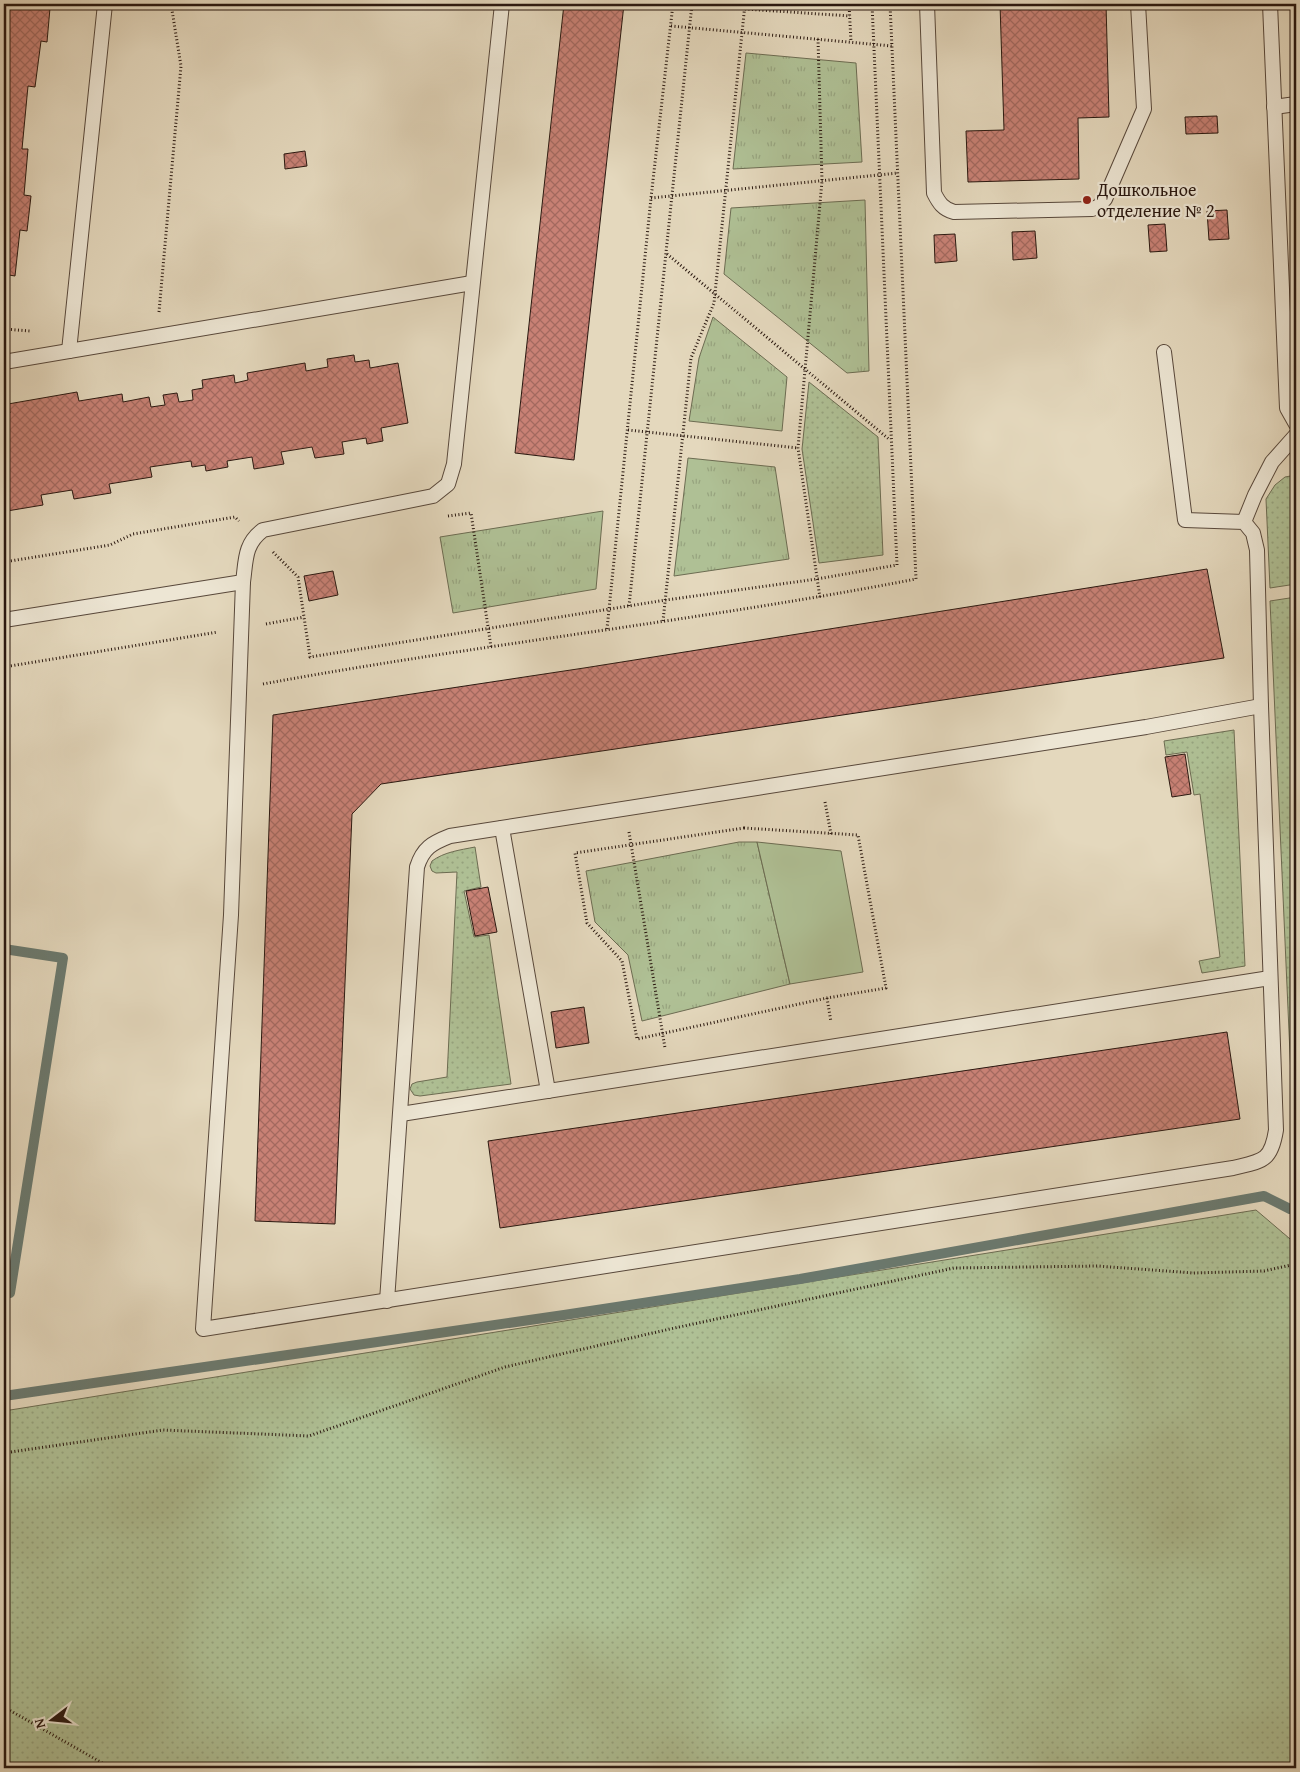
<svg xmlns="http://www.w3.org/2000/svg" width="1300" height="1772" font-family="'Gentium Book Plus',serif">
	<defs>
		<pattern id="grass-dots" width="8" height="8" patternUnits="userSpaceOnUse" patternTransform="scale(1.25)"><rect width="8" height="8" fill="#afc095"/><path d="M2 2h.1M6 6h.1" fill="none" stroke="#97a47f" stroke-width="1.8" stroke-linecap="round"/></pattern>
		<pattern id="park-tufts" width="24" height="20" patternUnits="userSpaceOnUse" patternTransform="scale(1.25)"><rect width="24" height="20" fill="#afc095"/><path d="M3 7l-1-3M5 7V3M7 7l1-3M15 17l-1-3M17 17v-4M19 17l1-3" fill="none" stroke="#97a47f"/></pattern>
		<pattern id="building-cross-hatch" width="8" height="8" patternUnits="userSpaceOnUse" patternTransform="scale(1.25)"><rect width="8" height="8" fill="#c88175"/><path d="M0 0l8 8M0 8l8-8" fill="none" stroke="#a3695f"/></pattern>
	</defs>
	<rect width="100%" height="100%" fill="#e4d8bd"/>
	<filter id="stains"><feTurbulence type="fractalNoise" baseFrequency=".004" numOctaves="4"/><feColorMatrix values="0 0 0 0 .2 0 0 0 0 .09 0 0 0 0 .02 0 0 0 .5 -.17"/></filter>
	<radialGradient id="worn" r=".72"><stop offset=".6" stop-color="#630" stop-opacity="0"/><stop offset="1" stop-color="#630" stop-opacity=".3"/></radialGradient>
	<g fill="url(#grass-dots)" stroke="#6c6c52">
		<path d="M809 382 878 437 883 555 819 563 802 449Z"/>
		<path d="M1296 475V584L1270 588 1266 499 1275 485 1285 477Z"/>
		<path d="M1296 597V1190L1270 601Z"/>
		<path d="M1234 730 1245 966 1202 973 1199 961 1220 957 1200 794 1194 795 1187 752 1166 755 1164 741Z"/>
		<path d="M475 847 481 887 464 891 474 937 489 935 511 1084 420 1096 414 1095 410 1089 412 1084 417 1082 447 1077 457 872 436 873 432 871 430 866 432 861C444 852 460 850 475 847Z"/>
		<path d="M1256 1210 1296 1244V1768H4V1411Z"/>
	</g>
	<g fill="url(#park-tufts)" stroke="#6c6c52">
		<path d="M746 53 856 63 862 162 733 169Z"/>
		<path d="M865 200 869 371 847 373 724 274 731 208Z"/>
		<path d="M713 317 787 377 782 431 689 421 699 358Z"/>
		<path d="M688 458 775 467 789 559 674 576Z"/>
		<path d="M603 511 596 589 453 613 440 537Z"/>
		<path d="M739 842H757L790 984 642 1021 628 955 595 922 586 871Z"/>
	</g>
	<path fill="#afc095" stroke="#6c6c52" d="M757 842 841 851 863 972 790 984Z"/>
	<g fill="none" stroke-linecap="round" stroke-linejoin="round">
		<g stroke="#6a796f" stroke-width="10">
			<path d="M4 949 63 958 10 1293"/>
			<path d="M4 1396 564 1315 800 1279 1264 1196 1290 1209H1296"/>
		</g>
	</g>
	<g fill="url(#building-cross-hatch)" stroke="#2a1810">
		<path d="M4 4H44V7L50 8 47 42 41 41 35 87 28 86 22 149H28L24 195 31 196 27 231 20 230 15 276 9 275 6 306H4Z"/>
		<path d="M564 4H624L574 460 515 453Z"/>
		<path d="M1000 4H1106L1109 117 1078 118 1079 179 968 182 966 131 1004 130Z"/>
		<path d="M1217 116 1218 133 1186 134 1185 117Z"/>
		<path d="M305 151 307 166 285 169 284 154Z"/>
		<path d="M1227 210 1229 239 1209 240 1207 211Z"/>
		<path d="M1165 224 1167 251 1150 252 1148 225Z"/>
		<path d="M1035 231 1037 258 1013 260 1012 232Z"/>
		<path d="M955 234 957 261 935 263 934 235Z"/>
		<path d="M354 355 355 362 369 360 370 368 398 363 408 423 381 428 383 441 367 444 366 438 342 442 344 454 315 458 312 447 281 452 284 464 254 469 252 457 227 461 228 467 206 471 205 465 192 467 191 461 150 467 152 477 109 484 111 493 74 499 72 490 41 495 43 505 7 511 6 501 4 502V414L10 413 8 404 77 392 79 401 122 394 123 402 149 397 151 407 165 405 163 395 177 393 179 402 193 400 192 390 203 388 202 380 234 375 235 383 248 380 247 373 305 363 306 371 328 367 327 359Z"/>
		<path d="M1207 569 1224 658 381 784 352 814 335 1224 255 1221 273 715 584 668Z"/>
		<path d="M333 571 338 595 309 601 304 576Z"/>
		<path d="M1185 754 1191 794 1172 797 1165 757Z"/>
		<path d="M488 887 497 932 475 936 466 891Z"/>
		<path d="M584 1007 589 1043 556 1048 551 1012Z"/>
		<path d="M1227 1032 1240 1119 500 1228 488 1141Z"/>
	</g>
	<g fill="none" stroke-linecap="round" stroke-linejoin="round">
		<defs>
			<g id="lane">
				<path d="M502 4 454 464 448 484 433 496 263 530C244 544 246 561 243 582L231 915 203 1329 1233 1168C1262 1161 1271 1162 1276 1130L1261 706 1257 550 1253 533 1244 522 1185 520 1164 352"/>
				<path d="M927 4 934 193C939 203 943 209 954 212L1092 209 1098 207 1105 199 1144 109 1138 4"/>
				<path d="M1270 4 1287 408 1296 424"/>
				<path d="M1274 107 1296 104"/>
				<path d="M69 351 105 4"/>
				<path d="M4 362 472 283"/>
				<path d="M1244 522 1255 495 1272 462 1296 435"/>
				<path d="M4 620 243 582"/>
				<path d="M502 828 548 1091"/>
				<path d="M401 1114 1270 978"/>
				<path d="M387 1301 417 867C423 848 432 843 450 836L1146 727 1261 706"/>
			</g>
		</defs>
		<use href="#lane" stroke="#58483b" stroke-width="16"/>
		<g stroke="#2a1810" stroke-width="3" stroke-dasharray="1 2.5" stroke-linecap="butt">
			<path d="M788 4V11"/>
			<path d="M849 4 851 42"/>
			<path d="M745 9 850 16"/>
			<path d="M671 26 892 46"/>
			<path d="M818 39 822 181 798 448 820 598"/>
			<path d="M651 198 898 173"/>
			<path d="M667 254 890 440"/>
			<path d="M159 312 181 66 171 4"/>
			<path d="M4 329 30 331"/>
			<path d="M628 430 798 448"/>
			<path d="M448 516 471 513 491 647"/>
			<path d="M273 552 298 577 310 657 666 600 817 579 897 565 872 4"/>
			<path d="M4 562 110 545 133 534 235 517 239 521"/>
			<path d="M629 606 692 4"/>
			<path d="M663 621 691 358 714 303 745 4"/>
			<path d="M266 624 304 617"/>
			<path d="M607 629 651 198 673 4"/>
			<path d="M4 667 218 632"/>
			<path d="M263 684C480 644 699 621 916 579L890 4"/>
			<path d="M825 802 831 834"/>
			<path d="M744 828 858 835 886 988 827 998 637 1039 622 961 587 923 575 853Z"/>
			<path d="M629 832 665 1048"/>
			<path d="M827 998 831 1022"/>
			<path d="M4 1453 163 1430 309 1436 505 1367 670 1329 954 1268 1098 1266 1193 1273 1264 1271 1296 1264"/>
			<path d="M4 1707 111 1768"/>
		</g>
		<use href="#lane" stroke="#ede6d4" stroke-width="14"/>
	</g>
	<circle fill="#8f2418" stroke="#ede6d4" stroke-width="2" cx="1087" cy="200" r="5"/>
	<g text-anchor="middle" stroke-width="4.5" stroke-linejoin="round" paint-order="stroke">
		<g font-size="18" fill="#2a1810" stroke="#ede6d4" text-anchor="start">
			<text x="1097" y="196">Дошкольное<tspan x="1097" dy="21">отделение № 2</tspan></text>
		</g>
	</g>
	<rect width="1300" height="1772" fill="none" stroke="#e4d8bd" stroke-width="20"/>
	<rect x="5" y="5" width="1290" height="1762" fill="none" stroke="#2a1810" stroke-width="2.5"/>
	<rect x="10" y="10" width="1280" height="1752" fill="none" stroke="#2a1810"/>
	<g transform="translate(52 1720) rotate(254)" stroke="#ede6d4" stroke-width="4" paint-order="stroke">
	<path d="M0-4L9 19L0 12L-9 19Z" fill="#2a1810"/>
	<text y="-8" font-size="14" font-weight="bold" text-anchor="middle" fill="#2a1810">N</text>
	</g>
	<rect width="100%" height="100%" filter="url(#stains)"/>
	<rect width="100%" height="100%" fill="url(#worn)"/>
</svg>
